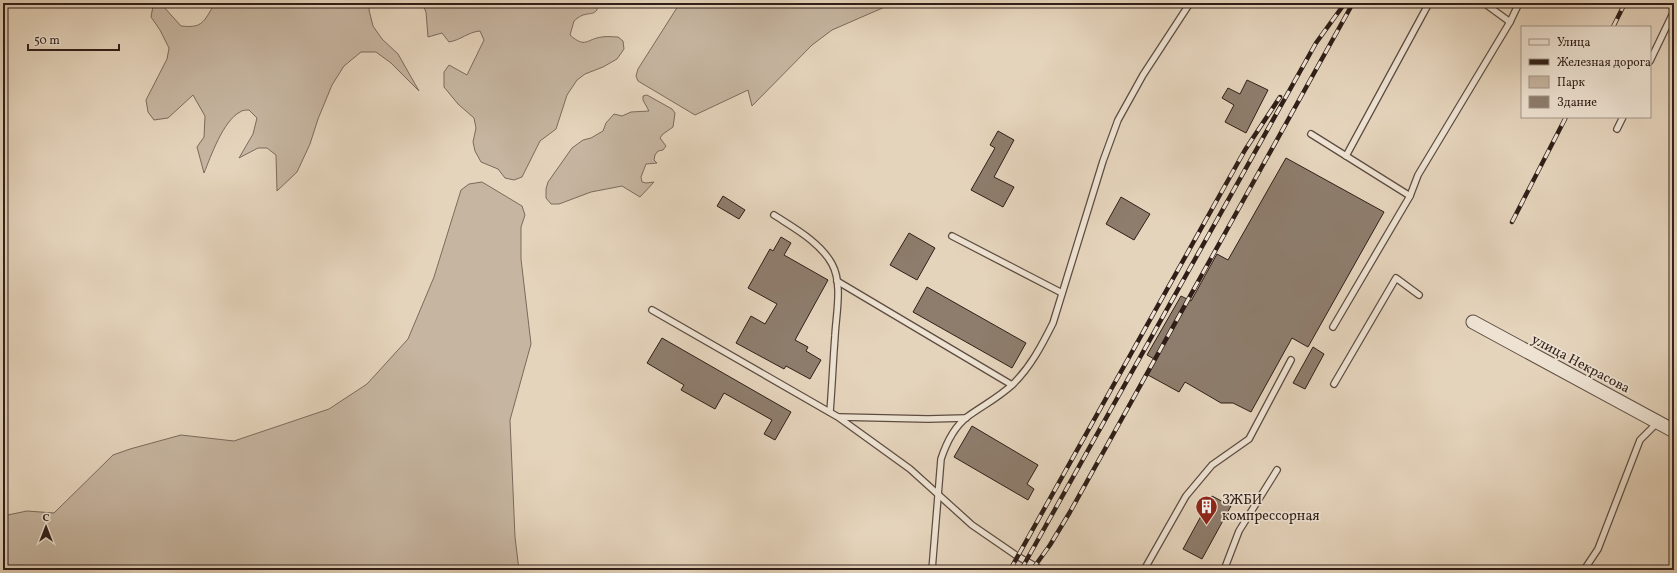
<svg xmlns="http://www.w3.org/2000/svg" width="1677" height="573" font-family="Vollkorn,serif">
	<rect width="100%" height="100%" fill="#e5d4bc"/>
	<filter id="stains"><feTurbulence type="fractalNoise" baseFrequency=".005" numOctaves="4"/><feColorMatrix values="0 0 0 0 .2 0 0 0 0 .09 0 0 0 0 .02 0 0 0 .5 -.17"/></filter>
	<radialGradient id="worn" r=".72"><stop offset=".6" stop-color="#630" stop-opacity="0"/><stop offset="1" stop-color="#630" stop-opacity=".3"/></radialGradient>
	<g fill="#c6b5a0" stroke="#7b6a5c">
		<path d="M211 3H370L369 10 373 26 382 39 398 54 419 91 391 63 376 52H361L344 66 332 85 318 119 310 144 297 172 277 191 276 155 267 148H258L239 158 253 134 257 118 249 110C247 110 242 110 240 112 223 121 211 156 204 173L197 147 204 137 205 116 193 95 168 118 154 120 148 112 146 100 167 59 169 48 160 30 151 17 153 6H163L181 26C200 28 203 24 212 8Z"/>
		<path d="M422 3H600C595 16 594 12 583 15 580 16 576 19 574 21L570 35C586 49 586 39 602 37 607 36 613 37 618 37L623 41 624 49 617 59 603 67 585 74 577 80 567 95 556 129 540 141 522 177 514 180 505 178 498 169 481 162 475 151 473 142 476 128 474 118 458 104 444 87V72L449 65 467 75 484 40 480 31C468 32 461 40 449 42L442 33 428 37 426 12Z"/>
		<path d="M680 3H894L832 30 812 45 752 106 748 90 695 115 638 81 636 76 638 69Z"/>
		<path d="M647 95 672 109 675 113 673 127 663 134 660 138 666 146 663 150 658 151 655 155 654 160 657 163 646 164 641 177 642 182 646 183 654 182 640 197 622 186 591 192 559 204H551L546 198V189L548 182 572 148 583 140 591 138 603 131 606 123 614 114 622 116 631 112 649 111 643 100V96Z"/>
		<path d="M482 182 522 206 525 215 521 227V259L531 344 510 420 515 537 519 570H3V516L27 511 54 513 113 455 130 449 181 435 234 441 329 409 367 384 408 339 434 277 461 190 469 184Z"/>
	</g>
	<g fill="#8e7d6d" stroke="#301f18">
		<path d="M1247 80 1268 90 1246 133 1225 122 1234 105 1222 98 1228 88 1240 94Z"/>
		<path d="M998 131 1014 140 994 177 1014 187 1003 207 971 190 995 148 990 145Z"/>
		<path d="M1286 158 1384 212 1308 347 1292 338 1251 412 1233 403H1221L1185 382 1179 392 1148 375 1156 360 1147 355 1181 296 1191 301 1217 254 1228 260Z"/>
		<path d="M723 196 745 210 739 219 717 206Z"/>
		<path d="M1121 197 1150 214 1134 240 1106 224Z"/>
		<path d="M909 233 935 248 917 280 890 265Z"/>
		<path d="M781 237 791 243 784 255 828 280 795 340 808 347 806 351 821 360 810 379 786 366 784 369 736 343 751 316 765 324 777 304 748 288 770 249 773 251Z"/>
		<path d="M927 287 1026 343 1012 368 913 312Z"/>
		<path d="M662 338 791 412 775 440 764 434 772 420 724 393 715 409 681 390 684 385 647 363Z"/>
		<path d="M1313 347 1324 354 1305 389 1293 383Z"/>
		<path d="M972 426 1038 465 1027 484 1034 489 1028 500 954 457Z"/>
		<path d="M1212 496 1231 506 1202 559 1183 549Z"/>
	</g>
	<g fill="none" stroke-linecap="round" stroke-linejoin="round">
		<defs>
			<g id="service">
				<path d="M1484 3 1510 22"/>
				<path d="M1650 61 1674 11"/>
				<path d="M1617 129 1623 117"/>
				<path d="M1311 134 1410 196"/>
				<path d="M1346 156 1429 3"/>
				<path d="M774 215C794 228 820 242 832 264 843 284 836 314 835 336 833 362 832 387 830 412"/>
				<path d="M952 236 1062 293"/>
				<path d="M837 281 1012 385"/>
				<path d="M652 310 838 417 910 469 972 525 1017 556 1042 570"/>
				<path d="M1333 327 1410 196 1418 175 1510 22 1519 3"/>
				<path d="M1334 384 1396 278 1419 295"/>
				<path d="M839 417 928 419 966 418"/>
				<path d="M932 570 941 459C946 444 954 427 967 417 982 406 998 398 1012 385 1030 368 1042 345 1053 323L1103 161 1118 120 1143 75 1190 3"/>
				<path d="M1144 570 1186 496 1212 465 1249 439 1291 360"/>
				<path d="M1224 570 1239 531 1277 470"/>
				<path d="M1584 570 1598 549 1640 440 1658 422"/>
			</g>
			<path id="tertiary" d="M1473 322 1674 431"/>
		</defs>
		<use href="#service" stroke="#5d4c41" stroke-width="8"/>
		<use href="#tertiary" stroke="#5d4c41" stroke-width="15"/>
		<use href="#service" stroke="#eee3d3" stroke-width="5.5"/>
		<use href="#tertiary" stroke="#eee3d3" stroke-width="13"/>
		<defs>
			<g id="rail">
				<path d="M1613 27 1625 3"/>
				<path d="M1512 222 1566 117"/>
				<path d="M1010 570 1245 150 1280 97"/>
				<path d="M1021 570 1316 43 1345 3"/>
				<path d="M1032 570 1050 545 1070 512 1353 3"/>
			</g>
		</defs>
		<use href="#rail" stroke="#301f18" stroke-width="4.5"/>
		<use href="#rail" stroke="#eee3d3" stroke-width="3" stroke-dasharray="9" stroke-linecap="butt"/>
	</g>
	<defs>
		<symbol id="building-pin" viewBox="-11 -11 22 30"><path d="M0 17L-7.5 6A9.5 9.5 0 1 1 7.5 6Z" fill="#8f2418" stroke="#eee3d3"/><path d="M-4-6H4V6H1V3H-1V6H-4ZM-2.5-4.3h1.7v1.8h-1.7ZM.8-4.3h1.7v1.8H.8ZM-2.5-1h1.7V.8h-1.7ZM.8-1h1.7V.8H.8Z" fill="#fff"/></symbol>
	</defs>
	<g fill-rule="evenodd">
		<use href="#building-pin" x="1194" y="494" width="25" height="34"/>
	</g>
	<g text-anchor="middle" stroke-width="3.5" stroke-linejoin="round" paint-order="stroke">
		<g font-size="14" fill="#301f18" stroke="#eee3d3">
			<text transform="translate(1581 363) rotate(28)" y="5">улица Некрасова</text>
		</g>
		<g font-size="14" fill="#301f18" stroke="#eee3d3" text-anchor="start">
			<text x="1222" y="504">ЗЖБИ<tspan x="1222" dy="16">компрессорная</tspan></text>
		</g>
	</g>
	<rect width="1677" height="573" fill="none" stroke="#e5d4bc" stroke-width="16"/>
	<rect x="4" y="4" width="1669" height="565" fill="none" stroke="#301f18" stroke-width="2"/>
	<rect x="8" y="8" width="1661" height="557" fill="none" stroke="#301f18"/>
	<rect x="1521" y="26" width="130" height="92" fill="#eee3d3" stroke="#a29588"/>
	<rect x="1529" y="39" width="20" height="6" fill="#eee3d3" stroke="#a29588"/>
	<text x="1557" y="46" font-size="12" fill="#301f18">Улица</text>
	<rect x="1529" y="59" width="20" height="6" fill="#301f18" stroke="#a29588"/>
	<text x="1557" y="66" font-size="12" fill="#301f18">Железная дорога</text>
	<rect x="1529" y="76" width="20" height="12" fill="#c6b5a0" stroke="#a29588"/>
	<text x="1557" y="86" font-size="12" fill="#301f18">Парк</text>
	<rect x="1529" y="96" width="20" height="12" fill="#8e7d6d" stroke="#a29588"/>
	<text x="1557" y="106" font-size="12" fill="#301f18">Здание</text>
	<g transform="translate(46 527)" stroke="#eee3d3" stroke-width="3" paint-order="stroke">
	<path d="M0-3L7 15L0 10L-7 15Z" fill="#301f18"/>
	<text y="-6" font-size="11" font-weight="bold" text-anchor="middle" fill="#301f18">С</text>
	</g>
	<path d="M28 44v6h91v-6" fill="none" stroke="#301f18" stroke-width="2"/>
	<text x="34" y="44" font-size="12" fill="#301f18" stroke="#eee3d3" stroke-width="3" paint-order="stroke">50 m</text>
	<rect width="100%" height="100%" filter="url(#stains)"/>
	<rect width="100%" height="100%" fill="url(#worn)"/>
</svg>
